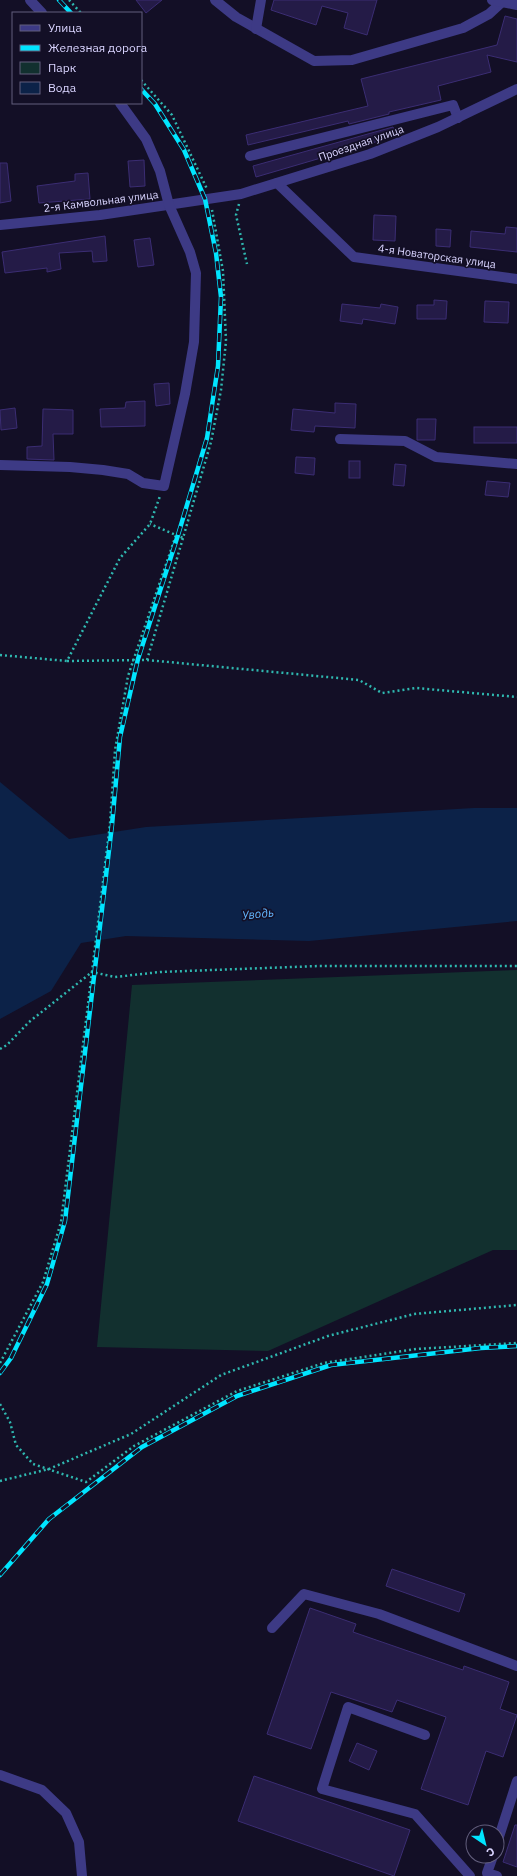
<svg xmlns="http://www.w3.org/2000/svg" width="517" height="1876" font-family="'IBM Plex Sans',sans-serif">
	<rect width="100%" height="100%" fill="#130f26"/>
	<path fill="#12302f" d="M517 970V1250H493L268 1351 97 1347 132 985Z"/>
	<path fill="#0c2248" d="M0 782 69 839 146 827 474 808H517V921L309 941 126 936 81 943 51 991 0 1019Z"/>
	<g fill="#241b47" stroke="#3b2d73">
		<path d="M136 0H162L146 13Z"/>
		<path d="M274 0H377L367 35 344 28 348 13 322 6 316 25 271 10Z"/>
		<path d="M505 16 517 19V62L487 55 491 72 438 86 441 100 389 112V114L349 124 348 121 248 145 246 135 368 106 361 79 497 45Z"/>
		<path d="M393 127 396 136 256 177 253 166Z"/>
		<path d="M144 160 145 186 130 187 128 161Z"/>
		<path d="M0 163H7L11 201 0 203Z"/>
		<path d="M88 173 90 199 39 203 37 186 75 181V174Z"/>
		<path d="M374 215 396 216 395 241 373 240Z"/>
		<path d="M506 227 517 228V252L470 247 471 231 505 234Z"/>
		<path d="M436 229 451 230 450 247 436 246Z"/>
		<path d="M105 236 107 261 93 262 92 251 59 253 61 269 47 272V268L5 273 2 252Z"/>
		<path d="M150 238 154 265 138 267 134 240Z"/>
		<path d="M434 300 447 301 446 319H417V305H434Z"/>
		<path d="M485 301 509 302 508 323 484 322Z"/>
		<path d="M342 304 380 308 381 304 398 307 395 324 363 319 362 324 340 321Z"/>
		<path d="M169 383 170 404 156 406 154 384Z"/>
		<path d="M145 401V426L101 427 100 409 125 408 126 402Z"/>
		<path d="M335 403 356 404 355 428 315 426 314 432 291 430 293 409 335 413Z"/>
		<path d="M15 408 17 428 1 430 0 410Z"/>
		<path d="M43 409 73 410V434H53L54 460 27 459V447L42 446Z"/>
		<path d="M417 419H436L435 440H417Z"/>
		<rect x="474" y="427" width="43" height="16"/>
		<path d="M296 457 315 458 314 475 295 473Z"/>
		<rect x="349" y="461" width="11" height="17"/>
		<path d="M395 464 406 465 404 486 393 485Z"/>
		<path d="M487 481 510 483 508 497 485 495Z"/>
		<path d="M392 1569 465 1594 459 1612 386 1586Z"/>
		<path d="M310 1608 356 1624 353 1632 463 1670 464 1666 509 1682 500 1709 517 1715 503 1757 486 1751 468 1805 421 1789 446 1717 397 1700 392 1712 331 1692 311 1749 267 1734Z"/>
		<path d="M357 1743 377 1751 369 1770 349 1761Z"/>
		<path d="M254 1776 410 1830 394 1876 238 1821Z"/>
		<path d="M515 1825H517V1867L503 1862Z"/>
	</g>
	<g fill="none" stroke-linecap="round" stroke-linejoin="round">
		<g stroke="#2fb8b0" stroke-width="2.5" stroke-dasharray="2 3" stroke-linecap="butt">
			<path d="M69 0 81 13"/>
			<path d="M141 80 172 115 207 189"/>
			<path d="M239 204 236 215 247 264"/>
			<path d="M176 535 183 538 211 442 221 390 226 341 223 271 212 210"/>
			<path d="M0 655 67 661 120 558 150 524 160 496"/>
			<path d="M147 660 183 538"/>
			<path d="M67 661 147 660 359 680 382 693 416 688 517 697"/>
			<path d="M0 1049 7 1045 29 1022 92 972 110 824 115 750 128 676 176 535 150 524"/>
			<path d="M0 1363 43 1282 61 1222 92 972 115 977 160 972 319 966H517"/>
			<path d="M0 1404 10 1422 16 1445 33 1464 86 1482 134 1446 237 1391 324 1363 416 1349 517 1343"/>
			<path d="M0 1481 49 1469 131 1434 221 1375 328 1336 414 1314 517 1305"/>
		</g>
		<g stroke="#3d3a85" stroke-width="10">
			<path d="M30 0 42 13"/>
			<path d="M215 0 236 17 314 61 352 60 463 28 489 14 502 2"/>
			<path d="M492 0 517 5"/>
			<path d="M256 29 261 0"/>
			<path d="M250 156 453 105 458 118"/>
			<path d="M277 183 354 257 517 279"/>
			<path d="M0 225 100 215 241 194 370 154 438 127 517 89"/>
			<path d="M340 439 405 441 436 457 517 464"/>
			<path d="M0 465 70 467 103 470 128 474 143 483 164 486 185 394 194 342 196 273 190 252 169 205 160 171 146 139 120 103"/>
			<path d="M272 1628 304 1594 379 1614 517 1666"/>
			<path d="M425 1735 348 1707 322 1789 415 1814 470 1876"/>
			<path d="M0 1775 42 1790 66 1813 79 1842 82 1876"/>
			<path d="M497 1843 517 1781"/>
			<path d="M493 1856 487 1873 497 1876"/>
		</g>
		<defs>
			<g id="rail">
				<path d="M59 0 71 13"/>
				<path d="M0 1373 11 1358 47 1284 65 1221 112 825 120 737 138 659 178 535 207 438 218 366 221 297 216 253 205 199 184 150 155 104 141 89"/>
				<path d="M0 1575 49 1519 142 1447 237 1396 331 1365 481 1348 517 1346"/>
			</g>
		</defs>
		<use href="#rail" stroke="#00e5ff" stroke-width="4.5"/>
		<use href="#rail" stroke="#130f26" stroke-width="3" stroke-dasharray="9" stroke-linecap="butt"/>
	</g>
	<g text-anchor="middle" stroke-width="3.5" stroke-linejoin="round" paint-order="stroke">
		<g font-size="11" fill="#d9d4ff" stroke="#130f26">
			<text transform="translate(361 143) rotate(-19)" y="4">Проездная улица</text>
			<text transform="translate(101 201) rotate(-7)" y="4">2-я Камвольная улица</text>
			<text transform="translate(437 256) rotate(8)" y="4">4-я Новаторская улица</text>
		</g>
		<g font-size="12" font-style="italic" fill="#62b6ff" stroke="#130f26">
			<text transform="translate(258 914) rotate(-6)" y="4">Уводь</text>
		</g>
	</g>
	<rect x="12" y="12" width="130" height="92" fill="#130f26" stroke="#625e7d"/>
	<rect x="20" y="25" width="20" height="6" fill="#3d3a85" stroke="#625e7d"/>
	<text x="48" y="32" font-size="12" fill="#d9d4ff">Улица</text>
	<rect x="20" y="45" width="20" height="6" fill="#00e5ff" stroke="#625e7d"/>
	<text x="48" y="52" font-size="12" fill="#d9d4ff">Железная дорога</text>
	<rect x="20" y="62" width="20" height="12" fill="#12302f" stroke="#625e7d"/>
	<text x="48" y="72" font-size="12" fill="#d9d4ff">Парк</text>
	<rect x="20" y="82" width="20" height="12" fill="#0c2248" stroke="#625e7d"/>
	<text x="48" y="92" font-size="12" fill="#d9d4ff">Вода</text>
	<g transform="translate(485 1844) rotate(145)"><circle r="19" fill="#130f26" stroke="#625e7d"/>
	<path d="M0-3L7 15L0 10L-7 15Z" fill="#00e5ff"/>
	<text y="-6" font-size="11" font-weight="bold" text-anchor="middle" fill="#d9d4ff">С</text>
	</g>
</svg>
